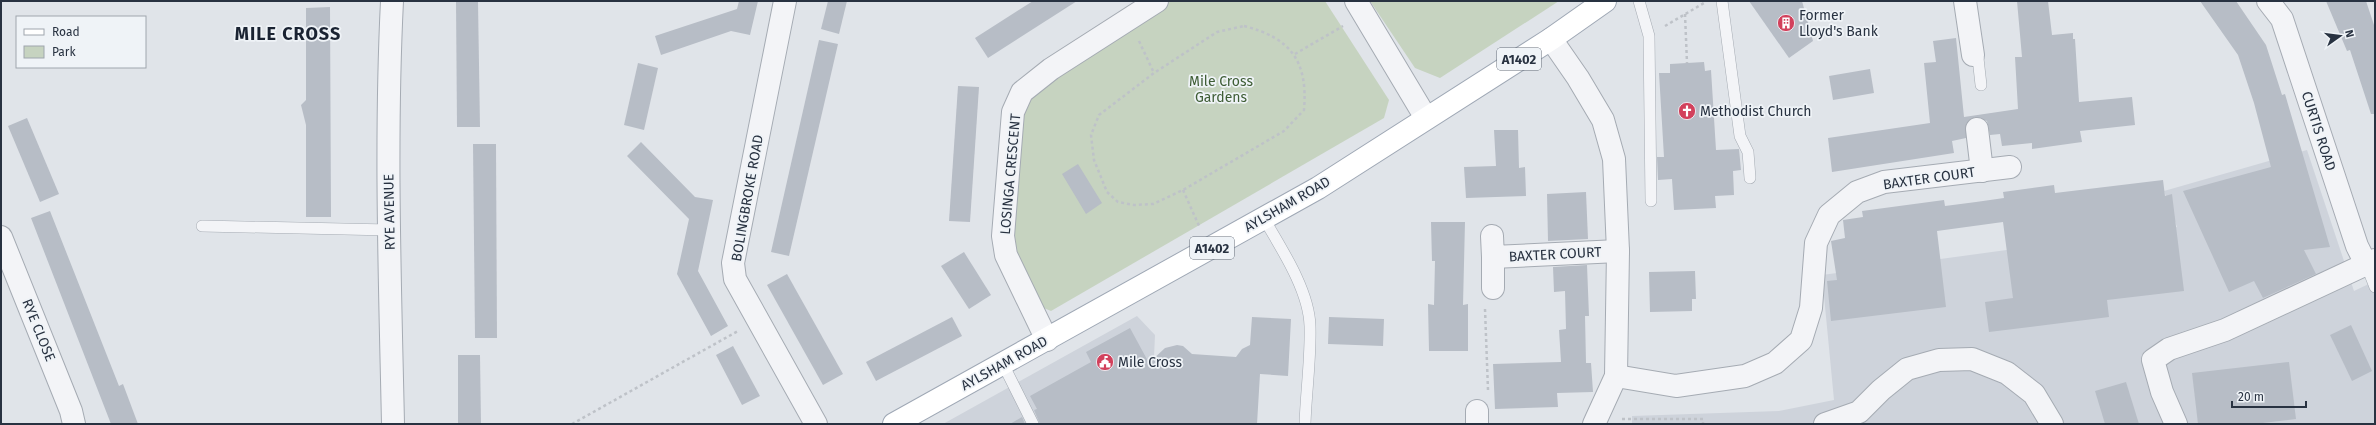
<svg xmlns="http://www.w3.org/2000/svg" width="2376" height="425" font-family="'Fira Sans',sans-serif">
	<rect width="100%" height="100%" fill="#e0e4e9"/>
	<g fill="#ced3db">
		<path d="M2307 150 2354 291 2375 281V424H1632V416L1779 411 1834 400 1822 275 2177 227 2164 191Z"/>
		<path d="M1137 316 1155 335 1151 424H943Z"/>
	</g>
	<g fill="#c6d3c0">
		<path d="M1171 1H1325L1389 100 1384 118 1051 311 1039 306 1009 236 1020 112 1035 88Z"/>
		<path d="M1370 1H1559L1440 78 1415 68Z"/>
	</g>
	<g fill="#b7bdc6">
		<path d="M739 1H758L750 35 731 31 661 55 655 36 737 9Z"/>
		<path d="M828 1H847L839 34 821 29Z"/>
		<path d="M1033 1H1077L988 58 975 38Z"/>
		<path d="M1749 1H1802L1813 41 1789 58Z"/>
		<path d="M2017 1H2048L2052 35 2073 33V39H2075L2079 102 2132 97 2135 125 2080 131 2082 142 2032 149V143L2002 146 2000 134 1990 135 1987 121 1975 117 1966 124V138L1952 141 1954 153 1832 172 1828 138 1930 123 1924 63 1936 62 1933 41 1956 38 1964 117 2018 109 2015 57H2022Z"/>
		<path d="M2200 1H2236L2266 45 2282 95 2285 94 2330 247 2304 250 2316 274 2263 298 2254 281 2229 292 2183 191 2271 167 2254 103 2238 55Z"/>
		<path d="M2326 1H2366L2375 28V114H2371L2350 50 2347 51Z"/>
		<path d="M456 2H478L480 127H457Z"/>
		<path d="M330 7 331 217H306V125L301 105 306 100V8Z"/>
		<path d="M819 40 838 44 789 256 771 252Z"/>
		<path d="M1704 62 1705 71 1711 70 1716 150 1739 149 1741 170 1733 171 1734 195 1715 196 1716 208 1674 210 1672 179 1658 180 1657 157H1664L1659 73H1670V64Z"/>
		<path d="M638 63 658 68 644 130 624 125Z"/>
		<path d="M1870 69 1874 93 1833 100 1829 76Z"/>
		<path d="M958 86 979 87 970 222 949 221Z"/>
		<path d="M27 118 59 194 40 202 8 126Z"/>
		<path d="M1494 130H1518L1519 168 1525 167 1526 196 1466 198 1464 167 1496 166Z"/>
		<path d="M641 142 695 197 713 200 698 271 728 326 711 336 677 274 689 219 627 156Z"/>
		<path d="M473 144H496L497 338H475Z"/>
		<path d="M1078 164 1102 203 1086 214 1062 174Z"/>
		<path d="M2163 180 2165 196 2172 194 2184 291 2107 300 2109 317 1989 332 1985 302 2013 298 2003 222 1937 231 1946 307 1831 321 1827 281 1837 280 1831 241 1845 238 1843 220 1863 217 1862 211 1944 200 1945 206 1976 202 2004 198 2003 192 2054 185 2055 193Z"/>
		<path d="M1586 192 1588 239 1548 241 1547 194Z"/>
		<path d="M50 211 119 386 123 384 138 424H111L31 218Z"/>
		<path d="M1431 222H1465L1463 305 1468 304V351H1429L1428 304 1434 305 1435 261H1432Z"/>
		<path d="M964 252 991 295 969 309 941 266Z"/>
		<path d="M1587 265 1589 316H1585L1586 363H1591L1593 392 1557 393 1558 407 1495 409 1493 364 1561 362 1559 330 1566 329 1565 291 1554 292 1553 267Z"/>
		<path d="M1695 271 1696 299H1692V311L1650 312 1649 272Z"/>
		<path d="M787 274 843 374 823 385 767 285Z"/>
		<path d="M952 317 962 336 876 381 866 362Z"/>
		<path d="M1252 317 1291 319 1288 376 1260 374 1257 424H1040L1034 410 1037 409 1030 396 1091 362 1086 352 1130 328 1149 363 1165 348 1177 345 1183 346 1192 354 1236 357 1242 349 1250 345Z"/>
		<path d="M1329 317 1384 319 1383 346 1328 344Z"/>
		<path d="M2351 325 2372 371 2352 381 2330 335Z"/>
		<path d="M733 346 760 396 742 405 716 355Z"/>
		<path d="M458 355H480L481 424H458Z"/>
		<path d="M2289 362 2296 419 2254 424H2198L2192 373Z"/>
		<path d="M2126 382 2139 424H2105L2095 391Z"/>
		<path d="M1022 417 1025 424H1010Z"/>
	</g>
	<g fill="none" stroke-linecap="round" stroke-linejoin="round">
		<defs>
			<g id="service">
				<path d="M1639 1 1649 36 1651 201"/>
				<path d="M1722 1 1740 136 1748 152 1750 178"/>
				<path d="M1973 55 1978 58 1981 85"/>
				<path d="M1263 217C1281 248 1309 290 1310 326 1311 358 1306 392 1305 424"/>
				<path d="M202 226 389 230"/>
				<path d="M2366 264 2375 287"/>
				<path d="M1003 364 1033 424"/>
			</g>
			<g id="minor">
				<path d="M392 1C385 142 390 283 393 424"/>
				<path d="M785 1 733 263 735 279 816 424"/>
				<path d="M1356 1 1426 118"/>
				<path d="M1965 1 1973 55"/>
				<path d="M2268 1 2282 19 2357 246 2366 264"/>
				<path d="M1551 39 1578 78 1603 120 1614 159 1618 251 1616 376 1594 424"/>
				<path d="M1977 129 1982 171"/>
				<path d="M1492 236 1493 257 1618 251"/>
				<path d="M1 237 71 411 74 424"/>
				<path d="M1493 257V288"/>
				<path d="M1047 340 1006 255 1003 236 1013 112 1022 92 1051 69 1157 1"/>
				<path d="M1616 376 1676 386 1745 376 1775 363 1801 340 1811 308 1816 243 1829 215 1857 192 1884 182 2010 167"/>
				<path d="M1477 411V424"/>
				<path d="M1825 424 1859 412 1881 390 1907 369 1939 360 1972 359 2007 373 2034 394 2052 424"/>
				<path d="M2176 424 2162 392 2153 360 2169 349 2225 330 2375 260"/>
			</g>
			<path id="primary" d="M894 424 1318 188 1551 39 1605 1"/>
		</defs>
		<use href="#service" stroke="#a5abb3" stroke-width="12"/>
		<use href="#minor" stroke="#a5abb3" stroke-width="24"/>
		<use href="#primary" stroke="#9fa8b5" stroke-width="24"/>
		<g stroke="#bec2c8" stroke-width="2.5" stroke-dasharray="3 3" stroke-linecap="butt">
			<path d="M1685 14 1687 63"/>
			<path d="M1244 26C1291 38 1308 61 1304 110L1284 131 1183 190 1153 204 1134 205 1118 202 1107 192 1094 160 1091 135 1099 115 1154 73 1217 32Z"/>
			<path d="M1665 26 1704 3"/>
			<path d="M1139 41 1154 73"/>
			<path d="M1295 54 1343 26"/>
			<path d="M1183 190 1200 228"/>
			<path d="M1485 309 1488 390"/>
			<path d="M1622 419H1703V424"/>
			<path d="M572 424 738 331"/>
		</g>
		<use href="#service" stroke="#f3f4f7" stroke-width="11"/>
		<use href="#minor" stroke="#f3f4f7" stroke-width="22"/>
		<use href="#primary" stroke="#fff" stroke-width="22"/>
	</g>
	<defs>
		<symbol id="building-disc" viewBox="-11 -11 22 22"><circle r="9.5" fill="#d2415c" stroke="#eff3f7"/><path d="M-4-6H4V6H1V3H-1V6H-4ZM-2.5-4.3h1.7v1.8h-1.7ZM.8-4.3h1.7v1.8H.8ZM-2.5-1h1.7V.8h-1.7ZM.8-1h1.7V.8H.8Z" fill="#fff"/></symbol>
		<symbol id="church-disc" viewBox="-11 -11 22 22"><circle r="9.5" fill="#d2415c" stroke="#eff3f7"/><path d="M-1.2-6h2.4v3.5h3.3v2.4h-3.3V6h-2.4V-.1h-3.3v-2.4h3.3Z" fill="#fff"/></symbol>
		<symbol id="civic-disc" viewBox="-11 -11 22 22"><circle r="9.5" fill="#d2415c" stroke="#eff3f7"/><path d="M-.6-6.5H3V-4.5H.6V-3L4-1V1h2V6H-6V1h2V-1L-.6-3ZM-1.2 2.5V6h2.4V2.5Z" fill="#fff"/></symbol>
	</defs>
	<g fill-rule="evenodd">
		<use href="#building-disc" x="1776" y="13" width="20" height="20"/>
		<use href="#church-disc" x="1677" y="101" width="20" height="20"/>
		<use href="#civic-disc" x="1095" y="352" width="20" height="20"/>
	</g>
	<g text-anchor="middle" stroke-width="3.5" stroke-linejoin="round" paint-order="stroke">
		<g fill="#eff3f7" stroke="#646c78" stroke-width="1">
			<rect x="1497" y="48" width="44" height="22" rx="3"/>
			<rect x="1190" y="237" width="44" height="22" rx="3"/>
		</g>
		<g font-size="13" font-weight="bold" fill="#283241">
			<text x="1519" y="64">A1402</text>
			<text x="1212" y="253">A1402</text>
		</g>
		<g font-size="14" fill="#283241" stroke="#eff3f7" text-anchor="start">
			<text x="1799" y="20">Former<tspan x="1799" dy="16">Lloyd's Bank</tspan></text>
			<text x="1700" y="116">Methodist Church</text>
			<text x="1118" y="367">Mile Cross</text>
		</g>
		<g font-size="14" fill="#3e5d35" stroke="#eff3f7">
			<text x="1221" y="86">Mile Cross<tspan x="1221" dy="16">Gardens</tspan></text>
		</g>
		<g font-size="14" fill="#283241" stroke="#eff3f7">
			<text transform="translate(2319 131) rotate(72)" y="5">CURTIS ROAD</text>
			<text transform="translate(1010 174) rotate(-85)" y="5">LOSINGA CRESCENT</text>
			<text transform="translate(1929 178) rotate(-8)" y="5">BAXTER COURT</text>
			<text transform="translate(747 198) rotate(-80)" y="5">BOLINGBROKE ROAD</text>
			<text transform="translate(1287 204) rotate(-30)" y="5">AYLSHAM ROAD</text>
			<text transform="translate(389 212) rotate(-91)" y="5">RYE AVENUE</text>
			<text transform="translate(1555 254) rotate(-3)" y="5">BAXTER COURT</text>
			<text transform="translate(39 330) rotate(68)" y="5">RYE CLOSE</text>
			<text transform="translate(1004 363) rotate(-29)" y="5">AYLSHAM ROAD</text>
		</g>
		<g font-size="18" font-weight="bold" letter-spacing="1" fill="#1a2332" stroke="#eff3f7">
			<text x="288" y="40">MILE CROSS</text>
		</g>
	</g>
	<rect width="2376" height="425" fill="none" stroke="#283241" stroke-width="4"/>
	<rect x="16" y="16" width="130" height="52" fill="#eff3f7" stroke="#9fa6ae"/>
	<rect x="24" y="29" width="20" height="6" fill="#ffffff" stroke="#9fa6ae"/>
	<text x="52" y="36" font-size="12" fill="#283241">Road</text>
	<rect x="24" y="46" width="20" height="12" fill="#c6d3c0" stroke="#9fa6ae"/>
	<text x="52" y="56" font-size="12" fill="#283241">Park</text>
	<g transform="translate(2340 36) rotate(76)" stroke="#eff3f7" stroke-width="3" paint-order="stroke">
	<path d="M0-3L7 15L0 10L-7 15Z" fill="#283241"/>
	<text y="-6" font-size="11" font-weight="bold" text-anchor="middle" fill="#283241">N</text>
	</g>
	<path d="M2232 401v6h74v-6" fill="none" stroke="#283241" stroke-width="2"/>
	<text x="2238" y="401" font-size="12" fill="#283241" stroke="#eff3f7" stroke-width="3" paint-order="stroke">20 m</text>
</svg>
